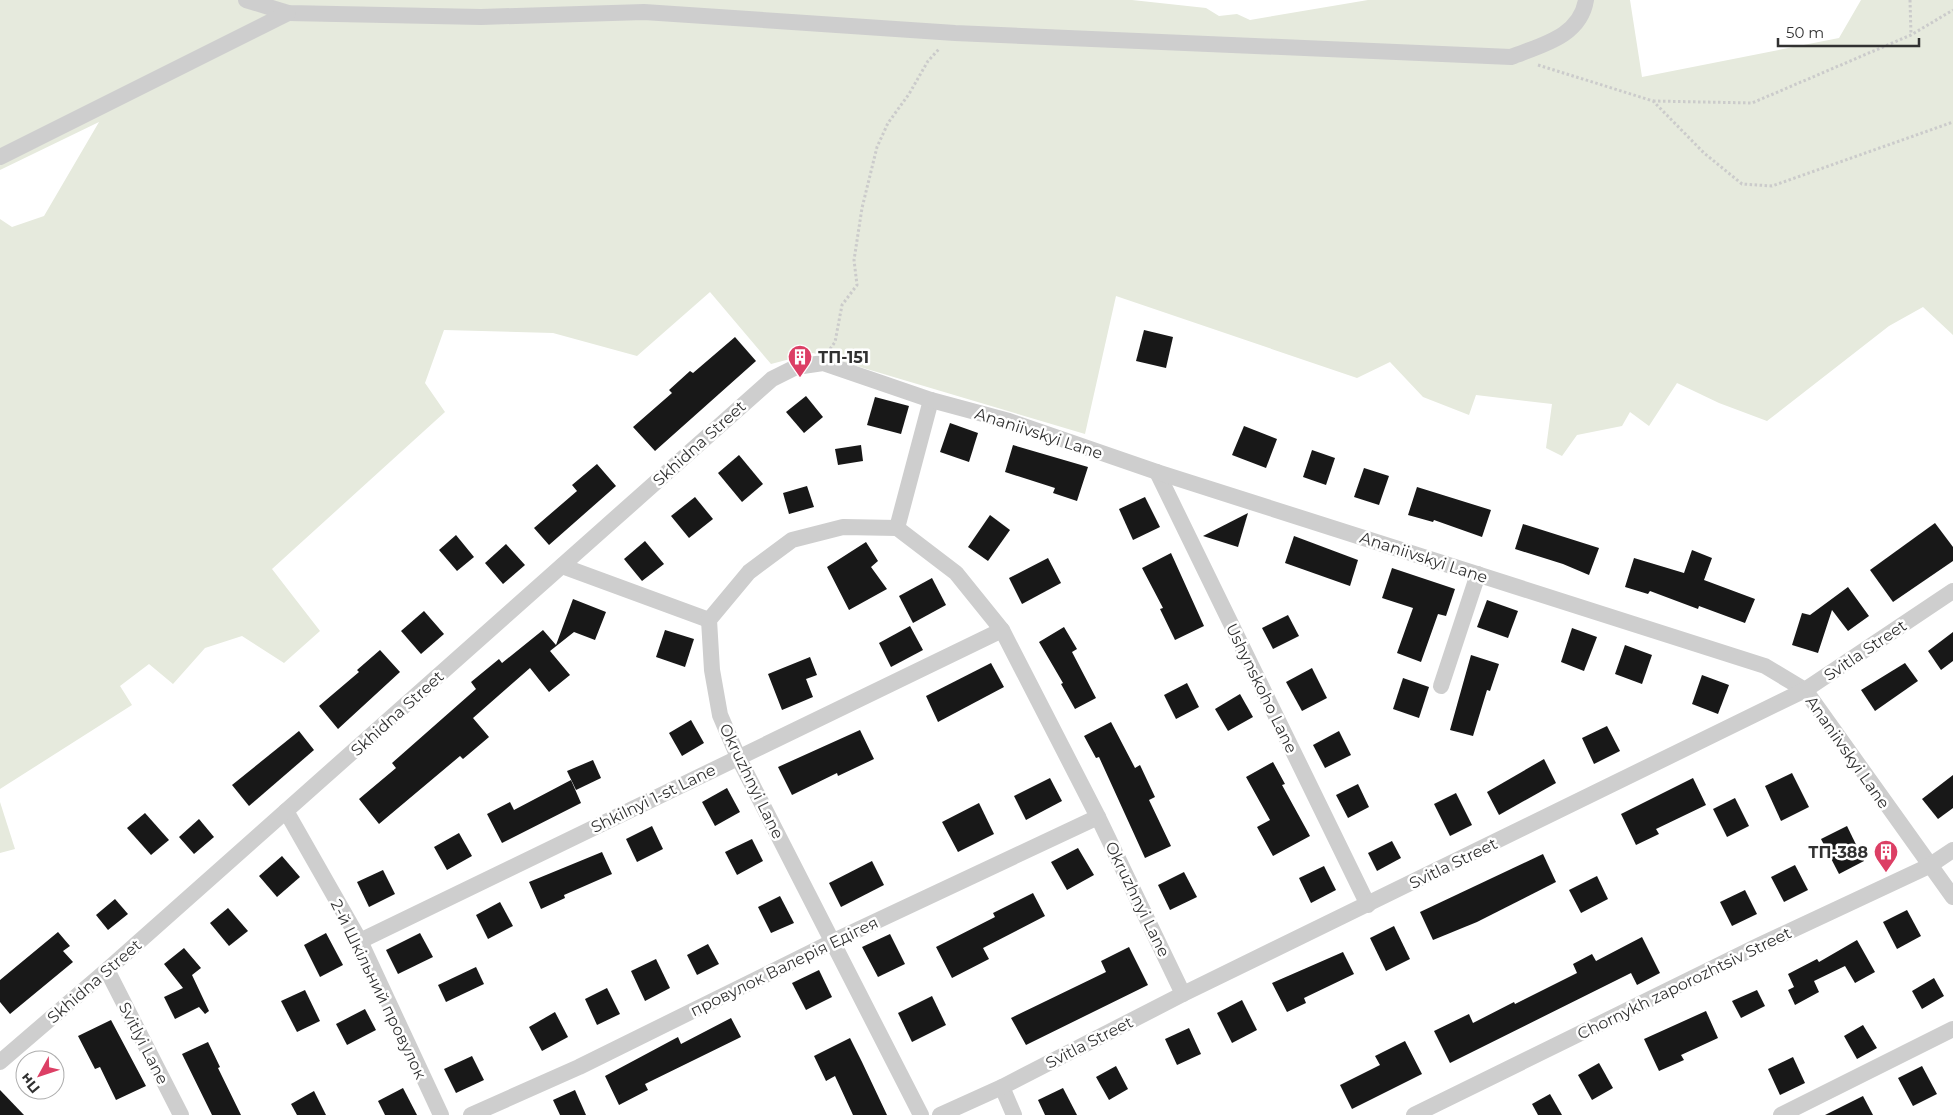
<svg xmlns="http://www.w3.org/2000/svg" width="1953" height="1115" font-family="Montserrat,sans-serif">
	<rect width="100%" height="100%" fill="#fff"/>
	<g fill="#e6eadd">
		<path d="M0 0H1132L1206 8 1219 16 1237 14 1250 20 1368 0H1630L1642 77 1839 38 1861 0H1953V335L1923 307 1889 326 1767 421 1719 403 1677 383 1649 426 1630 412 1622 426 1577 435 1562 456 1546 448 1552 404 1476 395 1469 415 1423 397 1390 362 1357 378 1116 296 1085 434 813 353 771 364 710 292 637 356 553 333 444 330 425 383 445 412 272 569 320 631 284 663 242 636 205 648 173 684 149 664 120 686 132 705 0 789V219L12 227 44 216 99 122 0 170Z"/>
		<path d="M0 802 15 849 0 853Z"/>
	</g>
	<g fill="#181818">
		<path d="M1144 330 1173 337 1166 368 1136 361Z"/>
		<path d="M735 337 756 361 655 451 633 427 672 393 669 390 690 371 693 373Z"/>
		<path d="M806 396 823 417 804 433 786 412Z"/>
		<path d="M875 397 909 406 901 434 867 425Z"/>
		<path d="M950 423 978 433 969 462 940 452Z"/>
		<path d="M1244 426 1277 439 1266 468 1232 455Z"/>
		<path d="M861 445 863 461 838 465 835 449Z"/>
		<path d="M1013 445 1088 467 1077 501 1053 493 1055 488 1005 472Z"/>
		<path d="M1312 450 1335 458 1326 485 1303 477Z"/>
		<path d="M739 455 763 484 742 502 718 473Z"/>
		<path d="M597 464 616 486 549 545 534 528 577 491 572 485Z"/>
		<path d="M1364 468 1389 476 1379 505 1354 497Z"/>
		<path d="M807 486 814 507 789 514 783 493Z"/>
		<path d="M1417 487 1491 510 1482 537 1434 520 1433 522 1408 515Z"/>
		<path d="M695 497 713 519 689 538 671 516Z"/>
		<path d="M1145 497 1160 527 1133 540 1119 509Z"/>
		<path d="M1248 513 1238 547 1203 536Z"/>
		<path d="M990 515 1010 530 988 561 968 547Z"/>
		<path d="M1935 523 1953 547V561L1893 602 1870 570Z"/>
		<path d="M1523 524 1599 548 1589 575 1563 564 1515 549Z"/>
		<path d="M456 535 474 557 457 571 439 550Z"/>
		<path d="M1294 536 1358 560 1350 586 1285 563Z"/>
		<path d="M645 541 664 564 642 581 624 559Z"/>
		<path d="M866 542 878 561 871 567 887 589 849 610 827 567Z"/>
		<path d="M506 544 525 565 503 584 485 563Z"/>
		<path d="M1692 550 1712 558 1704 580 1755 599 1745 623 1699 606 1698 609 1650 591 1648 594 1625 587 1634 558 1684 573Z"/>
		<path d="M1171 553 1204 626 1175 640 1160 609 1163 608 1142 568Z"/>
		<path d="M1048 558 1061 583 1022 604 1009 578Z"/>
		<path d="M1392 568 1455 589 1446 616 1438 614 1421 662 1397 653 1413 608 1382 598Z"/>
		<path d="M932 578 946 605 913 623 899 596Z"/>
		<path d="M1848 587 1869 616 1848 631 1832 610 1818 653 1792 645 1802 613 1810 615Z"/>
		<path d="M573 599 606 612 595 640 574 632 550 651 570 675 549 692 530 668 473 718 489 737 463 759 460 756 379 824 359 799 396 768 392 763 476 689 471 682 499 659 502 663 543 630 556 645Z"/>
		<path d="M1487 600 1518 611 1508 638 1477 627Z"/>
		<path d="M424 611 444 634 421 654 401 631Z"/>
		<path d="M1288 615 1299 636 1273 649 1262 628Z"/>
		<path d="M910 626 923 650 891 667 879 643Z"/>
		<path d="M1064 627 1077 649 1072 652 1096 698 1075 709 1061 684 1063 683 1039 642Z"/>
		<path d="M1572 628 1597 637 1584 671 1561 662Z"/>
		<path d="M665 630 694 639 685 667 656 657Z"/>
		<path d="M1953 632V661L1941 670 1928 651Z"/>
		<path d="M1625 645 1652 655 1642 684 1615 674Z"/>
		<path d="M380 650 400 672 338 729 319 706 359 672 357 670Z"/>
		<path d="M1471 655 1499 664 1490 691 1487 690 1473 736 1450 730Z"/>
		<path d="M810 657 817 675 806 679 813 697 782 710 768 674Z"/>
		<path d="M991 663 1004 687 938 722 926 696Z"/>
		<path d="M1905 663 1918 681 1875 711 1861 690Z"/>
		<path d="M1312 668 1327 698 1302 711 1286 682Z"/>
		<path d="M1702 675 1729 685 1718 714 1692 704Z"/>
		<path d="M1403 678 1429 687 1419 718 1393 709Z"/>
		<path d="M1187 683 1199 707 1176 719 1164 695Z"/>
		<path d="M1240 694 1253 717 1228 731 1215 709Z"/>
		<path d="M691 720 704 743 682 756 669 733Z"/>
		<path d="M1111 722 1135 768 1140 765 1155 797 1149 800 1171 846 1145 858 1099 757 1096 758 1084 736Z"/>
		<path d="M1607 726 1620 751 1594 764 1582 738Z"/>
		<path d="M860 730 874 759 838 776 837 773 792 795 778 767Z"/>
		<path d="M299 731 314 750 249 806 232 785Z"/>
		<path d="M1339 731 1351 755 1325 768 1313 745Z"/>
		<path d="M1544 759 1556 783 1499 815 1487 792Z"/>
		<path d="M593 760 601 778 576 790 567 771Z"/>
		<path d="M1273 762 1285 784 1282 785 1310 836 1273 856 1257 827 1270 820 1246 777Z"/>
		<path d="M1792 773 1809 807 1781 821 1765 786Z"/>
		<path d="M1953 775V808L1938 819 1922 799Z"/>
		<path d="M1050 778 1062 801 1026 820 1014 796Z"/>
		<path d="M1693 778 1706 805 1656 829 1659 834 1636 845 1621 814Z"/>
		<path d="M571 780 581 803 502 843 487 814 510 802 514 810Z"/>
		<path d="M1358 784 1369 807 1348 818 1336 795Z"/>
		<path d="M727 788 740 812 715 826 702 802Z"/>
		<path d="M1456 793 1472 825 1450 836 1434 804Z"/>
		<path d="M1735 798 1749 826 1727 837 1713 809Z"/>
		<path d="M979 803 994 834 958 852 942 822Z"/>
		<path d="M145 813 169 840 151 855 127 828Z"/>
		<path d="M199 819 214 837 194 854 179 837Z"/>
		<path d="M652 826 663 849 637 862 626 839Z"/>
		<path d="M1847 826 1864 861 1839 874 1821 839Z"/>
		<path d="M459 833 472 856 447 870 434 847Z"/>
		<path d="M752 839 763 861 737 875 725 852Z"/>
		<path d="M1392 841 1401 858 1377 871 1368 853Z"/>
		<path d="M1078 848 1094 875 1067 890 1051 862Z"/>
		<path d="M602 852 612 874 564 895 565 898 541 909 529 882Z"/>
		<path d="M1543 854 1556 882 1477 922 1433 940 1420 912Z"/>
		<path d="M282 856 300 877 277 897 259 876Z"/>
		<path d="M872 861 884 885 841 907 829 883Z"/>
		<path d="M1795 865 1808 890 1784 902 1771 877Z"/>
		<path d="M1324 866 1336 890 1311 903 1299 878Z"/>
		<path d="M383 870 395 894 369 907 357 882Z"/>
		<path d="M1184 872 1197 897 1170 910 1158 885Z"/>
		<path d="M1597 876 1608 899 1581 913 1569 890Z"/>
		<path d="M1745 890 1757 914 1732 926 1720 902Z"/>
		<path d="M1033 893 1045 916 983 948 989 959 952 978 936 947 995 917 993 913Z"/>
		<path d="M780 896 794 923 771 933 758 907Z"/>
		<path d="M115 899 128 914 108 930 96 915Z"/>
		<path d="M500 902 513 926 488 939 476 915Z"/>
		<path d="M228 908 248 931 229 946 210 923Z"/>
		<path d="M1907 910 1921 936 1897 949 1883 922Z"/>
		<path d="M1394 926 1410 959 1386 971 1370 938Z"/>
		<path d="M58 932 70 946 63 951 73 962 10 1014 0 1002V980Z"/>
		<path d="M326 933 343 965 320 977 304 945Z"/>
		<path d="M420 933 433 957 398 974 386 950Z"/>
		<path d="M890 934 905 964 878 977 862 947Z"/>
		<path d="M1642 937 1660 973 1637 985 1631 973 1450 1063 1434 1031 1469 1014 1473 1023 1514 1002 1515 1004 1577 973 1573 964 1592 954 1596 961Z"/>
		<path d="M1857 940 1875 972 1855 983 1845 966 1814 981 1819 992 1795 1005 1788 990 1794 987 1788 974 1817 959 1819 962Z"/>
		<path d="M708 944 719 964 697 975 687 955Z"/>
		<path d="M1129 947 1148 985 1026 1045 1011 1018 1106 972 1101 961Z"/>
		<path d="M184 948 201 968 192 975 209 1011 205 1014 199 1007 175 1019 164 997 183 988 164 964Z"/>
		<path d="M1343 952 1354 974 1304 998 1306 1003 1287 1012 1272 983Z"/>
		<path d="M656 959 670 988 645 1001 631 971Z"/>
		<path d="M476 967 484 984 446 1002 438 985Z"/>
		<path d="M819 970 832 997 806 1010 792 983Z"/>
		<path d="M1934 978 1944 996 1922 1009 1912 991Z"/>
		<path d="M607 988 620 1014 597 1025 585 999Z"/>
		<path d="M305 990 320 1021 297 1032 281 1001Z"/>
		<path d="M1757 990 1765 1006 1741 1018 1732 1001Z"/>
		<path d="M932 996 946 1025 912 1042 898 1013Z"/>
		<path d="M1242 1000 1257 1030 1232 1043 1217 1013Z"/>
		<path d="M365 1009 376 1030 347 1045 336 1024Z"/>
		<path d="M1706 1011 1718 1038 1681 1055 1684 1060 1659 1071 1644 1039Z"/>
		<path d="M555 1012 568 1037 542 1051 529 1027Z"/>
		<path d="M731 1018 741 1037 645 1084 648 1090 619 1105 605 1076 678 1037 681 1044Z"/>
		<path d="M111 1020 146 1086 116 1100 100 1067 95 1069 78 1036Z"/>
		<path d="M1863 1025 1877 1048 1857 1059 1844 1036Z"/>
		<path d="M1189 1028 1201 1054 1177 1065 1165 1039Z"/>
		<path d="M850 1038 862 1062 887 1115H853L835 1076 826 1081 814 1056Z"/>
		<path d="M1405 1041 1422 1074 1352 1109 1340 1085 1380 1065 1375 1056Z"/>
		<path d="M208 1042 220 1067 218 1068 241 1115H212L182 1054Z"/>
		<path d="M472 1056 484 1080 456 1093 444 1069Z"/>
		<path d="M1793 1057 1805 1083 1780 1095 1768 1069Z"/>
		<path d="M1599 1063 1613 1088 1592 1100 1578 1075Z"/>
		<path d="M1116 1066 1128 1089 1109 1100 1096 1077Z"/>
		<path d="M1922 1066 1937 1094 1913 1106 1898 1078Z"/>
		<path d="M403 1088 417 1115H385L378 1101Z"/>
		<path d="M1063 1088 1077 1115H1045L1038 1100Z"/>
		<path d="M0 1090 24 1115H0Z"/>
		<path d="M575 1090 586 1115H560L553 1100Z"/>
		<path d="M314 1091 326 1115H297L291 1104Z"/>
		<path d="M1550 1094 1562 1115H1538L1532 1104Z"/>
		<path d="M1863 1096 1873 1115H1825Z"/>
	</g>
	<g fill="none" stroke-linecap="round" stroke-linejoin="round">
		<g stroke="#cbcbcb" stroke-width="3" stroke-dasharray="2.5 2.5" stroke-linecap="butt">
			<path d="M1910 0 1911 35"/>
			<path d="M1538 65 1653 101 1704 153 1742 184 1772 186 1953 122"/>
			<path d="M1653 101 1752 103 1911 35 1953 10"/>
			<path d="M830 349 835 342 842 305 857 285 854 260 862 208 877 147 888 123 909 94 928 61 939 49"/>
		</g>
		<g stroke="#cecece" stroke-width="16">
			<path d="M246 0 288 13 481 17 644 12 955 33 1511 57C1541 45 1580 37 1586 0"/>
			<path d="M0 157 288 13"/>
			<path d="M1157 472 1368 905"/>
			<path d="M897 528 931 400"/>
			<path d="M562 566 709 620"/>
			<path d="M1441 686 1478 574"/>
			<path d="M286 811 360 941 441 1115"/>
			<path d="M360 941 1002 630"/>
			<path d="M107 970 181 1115"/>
			<path d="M0 1062 107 970 772 379 796 367 823 363 931 400 1009 421 1157 472 1765 666 1805 690 1953 897"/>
			<path d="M1002 1087 1014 1115"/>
			<path d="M471 1115 579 1067 834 941 1098 817"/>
			<path d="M921 1115 738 757 720 715 712 670 709 620 749 572 792 540 843 527 897 528 956 573 1002 630 1098 817 1183 994"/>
			<path d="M940 1115 1002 1087 1183 994 1805 690 1953 591"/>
			<path d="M1414 1115 1760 945 1929 866 1953 850"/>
			<path d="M1781 1115 1953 1029"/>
		</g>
	</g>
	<defs>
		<symbol id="building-pin" viewBox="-11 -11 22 30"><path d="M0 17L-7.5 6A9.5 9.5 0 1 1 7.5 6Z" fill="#dc3f65" stroke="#fff"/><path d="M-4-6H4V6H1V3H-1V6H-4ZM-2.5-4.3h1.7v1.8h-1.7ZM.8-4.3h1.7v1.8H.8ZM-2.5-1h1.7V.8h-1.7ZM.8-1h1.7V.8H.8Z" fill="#fff"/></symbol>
	</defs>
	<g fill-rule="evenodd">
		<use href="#building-pin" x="786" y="343" width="28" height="38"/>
		<use href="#building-pin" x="1872" y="838" width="28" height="38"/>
	</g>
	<g text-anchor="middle" stroke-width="5" stroke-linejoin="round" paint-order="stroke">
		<g font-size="16" font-weight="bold" fill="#313131" stroke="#fff" text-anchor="start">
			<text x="818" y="363">ТП-151</text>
			<text x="1868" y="858" text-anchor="end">ТП-388</text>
		</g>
		<g font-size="16" fill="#313131" stroke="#fff">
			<text transform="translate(1039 433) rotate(18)" y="6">Ananiivskyi Lane</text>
			<text transform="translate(699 443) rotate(-42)" y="6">Skhidna Street</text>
			<text transform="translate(1424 557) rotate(18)" y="6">Ananiivskyi Lane</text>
			<text transform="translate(1865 650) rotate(-34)" y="6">Svitla Street</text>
			<text transform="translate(1262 688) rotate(64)" y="6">Ushynskoho Lane</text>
			<text transform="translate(397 713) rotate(-42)" y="6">Skhidna Street</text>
			<text transform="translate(1848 752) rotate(55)" y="6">Ananiivskyi Lane</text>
			<text transform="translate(752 781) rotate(64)" y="6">Okruzhnyi Lane</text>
			<text transform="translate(653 798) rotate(-26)" y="6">Shkilnyi 1-st Lane</text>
			<text transform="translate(1453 863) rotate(-26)" y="6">Svitla Street</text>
			<text transform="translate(1138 899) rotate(64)" y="6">Okruzhnyi Lane</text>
			<text transform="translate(784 966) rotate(-26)" y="6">провулок Валерія Едігея</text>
			<text transform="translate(94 981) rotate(-41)" y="6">Skhidna Street</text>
			<text transform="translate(1684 983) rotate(-26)" y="6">Chornykh zaporozhtsiv Street</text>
			<text transform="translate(379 989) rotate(64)" y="6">2-й Шкільний провулок</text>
			<text transform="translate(1089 1042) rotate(-27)" y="6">Svitla Street</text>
			<text transform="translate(144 1043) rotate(63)" y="6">Svitlyi Lane</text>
		</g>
	</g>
	<g transform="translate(40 1075) rotate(230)"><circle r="24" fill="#ffffff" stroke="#adadad"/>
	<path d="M0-4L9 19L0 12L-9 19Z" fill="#dc3f65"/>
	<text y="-8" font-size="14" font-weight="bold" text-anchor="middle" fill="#313131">Пн</text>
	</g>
	<path d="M1778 38v8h141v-8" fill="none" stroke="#313131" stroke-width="2.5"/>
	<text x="1786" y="38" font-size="15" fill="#313131" stroke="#ffffff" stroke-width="4" paint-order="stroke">50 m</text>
</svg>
